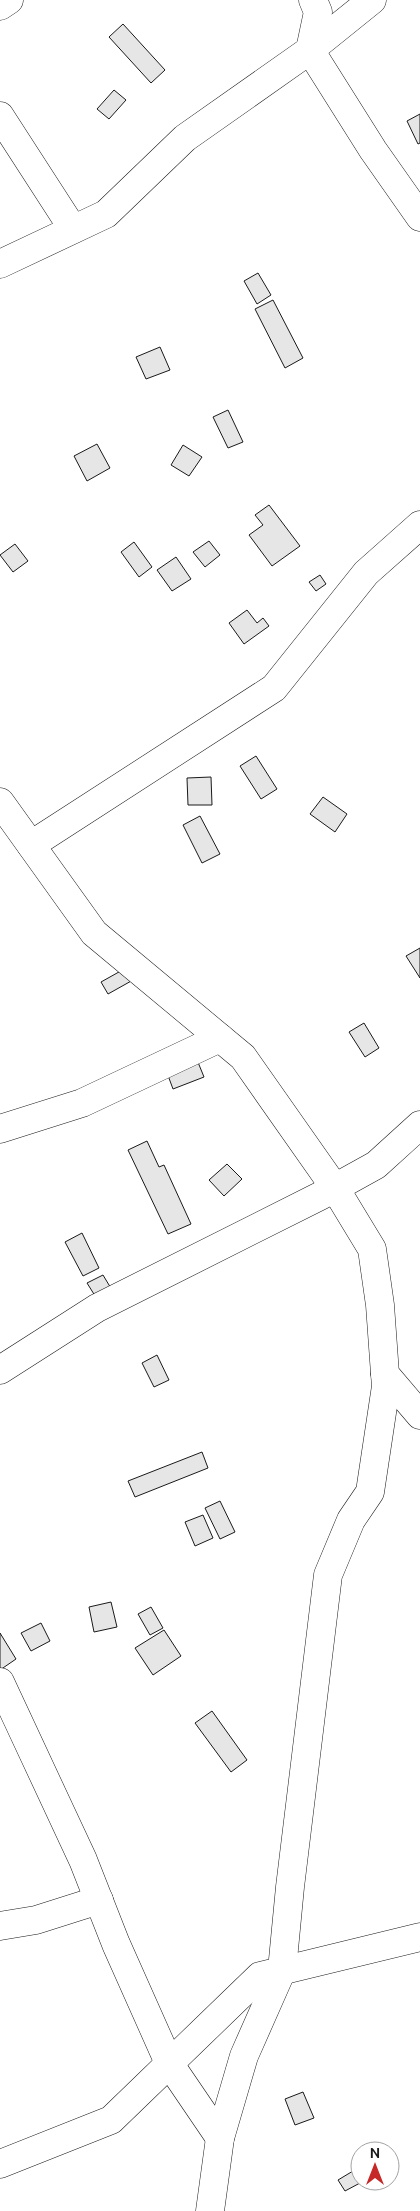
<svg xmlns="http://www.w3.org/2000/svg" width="420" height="2211" font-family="Ubuntu,sans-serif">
	<rect width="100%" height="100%" fill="#fff"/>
	<g fill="#e6e6e6" stroke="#1a1a1a">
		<path d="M123 24 165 70 151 83 109 37Z"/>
		<path d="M114 90 126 100 109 119 97 109Z"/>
		<path d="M420 114V143L418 144 407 121Z"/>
		<path d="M258 273 271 295 257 304 244 281Z"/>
		<path d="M273 300 303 358 285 368 255 309Z"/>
		<path d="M160 347 170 370 146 379 136 357Z"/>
		<path d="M228 410 243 442 228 448 213 417Z"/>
		<path d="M97 444 110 468 87 481 74 456Z"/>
		<path d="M183 445 202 457 189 476 171 465Z"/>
		<path d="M269 505 300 546 272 566 249 535 263 525 255 515Z"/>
		<path d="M209 541 220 555 205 567 193 552Z"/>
		<path d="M134 542 152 567 139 577 121 552Z"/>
		<path d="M15 544 28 561 13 572 0 555Z"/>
		<path d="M176 557 191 579 172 591 157 570Z"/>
		<path d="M320 575 326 584 316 591 309 582Z"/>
		<path d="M247 610 257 623 263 618 269 626 244 644 229 623Z"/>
		<path d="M256 756 277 789 261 799 240 766Z"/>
		<path d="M211 777 212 805H188L187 778Z"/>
		<path d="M323 797 347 814 335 832 310 814Z"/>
		<path d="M200 816 220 854 202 863 183 825Z"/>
		<path d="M420 948V978L406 956Z"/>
		<path d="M126 968 133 980 108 994 101 982Z"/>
		<path d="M364 1023 379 1048 365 1057 349 1032Z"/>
		<path d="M193 1050 204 1077 173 1089 163 1062Z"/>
		<path d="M147 1141 159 1167 164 1165 191 1224 168 1234 128 1150Z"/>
		<path d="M227 1164 242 1179 224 1196 209 1180Z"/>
		<path d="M82 1233 99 1268 83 1276 65 1242Z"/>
		<path d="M103 1275 112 1290 97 1299 87 1283Z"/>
		<path d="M157 1355 169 1380 154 1387 142 1363Z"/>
		<path d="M202 1452 208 1468 135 1497 128 1481Z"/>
		<path d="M220 1501 235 1532 220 1539 205 1508Z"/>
		<path d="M203 1515 213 1538 195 1546 185 1522Z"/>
		<path d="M111 1602 117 1627 94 1632 89 1607Z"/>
		<path d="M151 1607 163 1628 150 1635 138 1614Z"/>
		<path d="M41 1623 50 1641 31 1651 21 1633Z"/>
		<path d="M164 1630 181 1656 153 1675 135 1648Z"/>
		<path d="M0 1633 16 1659 0 1670Z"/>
		<path d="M212 1711 247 1760 231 1772 195 1723Z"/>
		<path d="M303 2092 314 2118 295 2125 285 2099Z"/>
		<path d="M353 2171 360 2183 345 2191 338 2180Z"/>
	</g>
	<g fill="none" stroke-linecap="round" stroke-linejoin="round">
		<defs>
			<g id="minor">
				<path d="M313 0 318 12 310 50 373 150 420 217"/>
				<path d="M0 6 9 0"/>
				<path d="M0 116 73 229"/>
				<path d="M0 264 106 214 185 138 310 50 372 0"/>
				<path d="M0 802 94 933 243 1057 335 1188 372 1249 380 1305 385 1374 420 1415"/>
				<path d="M31 845 274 688 366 573 420 525"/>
				<path d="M0 1129 82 1103 220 1038"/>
				<path d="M0 1370 97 1308 320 1196 376 1165 420 1125"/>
				<path d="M0 1682 83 1860 116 1944 169 2063 220 2138"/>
				<path d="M0 1926 36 1920 99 1900"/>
				<path d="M0 2164 111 2120 260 1976 420 1937"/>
				<path d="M210 2211 220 2138 244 2056 282 1970 290 1887 328 1575 351 1520 370 1492 386 1386 385 1374"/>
			</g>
		</defs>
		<use href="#minor" stroke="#1a1a1a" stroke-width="29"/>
		<use href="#minor" stroke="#fff" stroke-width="28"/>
	</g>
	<g transform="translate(375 2166)"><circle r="24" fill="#ffffff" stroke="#a3a3a3"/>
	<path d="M0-4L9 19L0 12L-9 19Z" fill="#c62828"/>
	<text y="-8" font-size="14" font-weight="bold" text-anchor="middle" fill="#1a1a1a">N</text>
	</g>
</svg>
